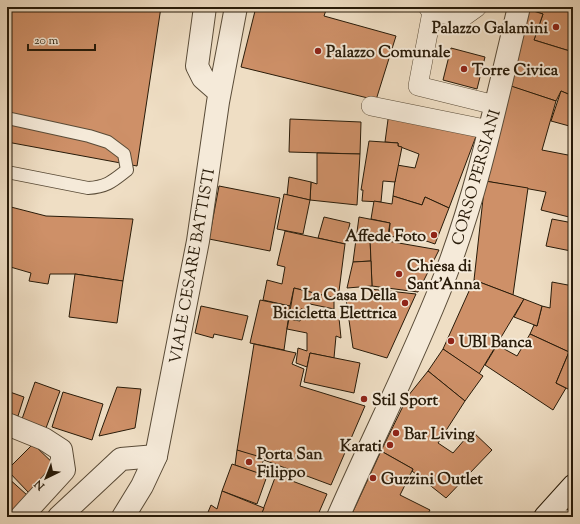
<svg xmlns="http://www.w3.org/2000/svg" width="580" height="524" font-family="'Sorts Mill Goudy',serif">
	<rect width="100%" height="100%" fill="#efdec4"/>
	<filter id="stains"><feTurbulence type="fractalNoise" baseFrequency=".005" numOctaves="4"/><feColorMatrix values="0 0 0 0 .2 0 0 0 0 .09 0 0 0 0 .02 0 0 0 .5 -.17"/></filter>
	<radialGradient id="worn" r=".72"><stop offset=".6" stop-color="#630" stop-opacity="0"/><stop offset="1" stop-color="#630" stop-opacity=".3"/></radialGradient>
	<g fill="#ce9068" stroke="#281b09">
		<path d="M7 7H161L137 166 7 142Z"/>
		<path d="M256 7H327L324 16 396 36 376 100 241 67Z"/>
		<path d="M527 7H573V52L534 40 543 14 527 9Z"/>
		<path d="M527 9 543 14 534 40 573 52V96L561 91 556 101 507 85Z"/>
		<path d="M451 48 485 57 477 89 443 80Z"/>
		<path d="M505 84 556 101 542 150 573 156V218L541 210 546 192 485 181Z"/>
		<path d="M561 91 573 96V127L551 121Z"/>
		<path d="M389 112 478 131 449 208 425 197 422 205 393 196 397 165 415 168 419 154 398 146V143L385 142Z"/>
		<path d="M290 119 361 122 360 154 289 152Z"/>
		<path d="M369 141 398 143V146L402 147 395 182 383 181 381 202 362 201 363 190H361Z"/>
		<path d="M317 153 360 154 357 205 310 200 311 182 317 184Z"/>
		<path d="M289 177 311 182 310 200 287 195Z"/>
		<path d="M485 181 528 188 513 295 474 280Z"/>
		<path d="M219 186 280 198 270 251 209 239Z"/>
		<path d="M284 194 310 200 303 234 277 229Z"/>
		<path d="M393 196 422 205 425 197 449 208 435 244 409 235 407 239 389 236 390 223 371 219 374 201 392 204Z"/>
		<path d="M7 206 46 216 133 219 123 281 75 274H50L48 284 29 281 31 273 7 266Z"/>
		<path d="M324 217 350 223 345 244 318 238Z"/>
		<path d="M359 217 390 223 387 241 370 238 371 261 353 262Z"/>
		<path d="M552 219 573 223 571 251 546 246Z"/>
		<path d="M285 231 345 244 338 299 294 288 290 306 263 300 267 280 282 284 285 267 277 265Z"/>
		<path d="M370 238 439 250 418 292 372 286Z"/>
		<path d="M371 261 372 286 347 288 353 262Z"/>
		<path d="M75 274 123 281 117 323 69 317Z"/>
		<path d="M474 280 524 299 479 374 443 349Z"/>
		<path d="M552 282 573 286V343L569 352 530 334 534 325 537 326 542 306 550 308Z"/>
		<path d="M294 288 334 298V309L310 304 309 311 301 309V313L290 311Z"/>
		<path d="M370 289 416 294 387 358 353 348 346 299 371 300Z"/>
		<path d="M524 299 542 306 537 326 514 317Z"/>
		<path d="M260 300 290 306 284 350 250 343Z"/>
		<path d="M201 306 248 316 242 340 214 334 213 338 195 333Z"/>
		<path d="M301 309 339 318 341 338 336 336 334 358 310 353 307 367 296 363 298 348 307 351V333L287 329 289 319 300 321Z"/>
		<path d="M530 334 569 352 556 383 566 388 553 410 485 365 497 345 517 356Z"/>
		<path d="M254 344 296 353 292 364 304 369 300 386 365 406 331 485 237 450Z"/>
		<path d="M443 349 483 376 465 401 428 371Z"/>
		<path d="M569 352 573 353 572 391 556 383Z"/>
		<path d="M310 353 360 363 354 393 304 382Z"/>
		<path d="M428 371 465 401 438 443 453 453 472 431 492 450 446 498 412 471 413 469 381 451 408 396Z"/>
		<path d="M35 382 60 391 46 428 22 419Z"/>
		<path d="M117 387 141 389 135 428 99 436Z"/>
		<path d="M7 391 24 397 18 416 7 413Z"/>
		<path d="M63 392 103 404 92 440 52 427Z"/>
		<path d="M33 444 56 466 29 493 7 470Z"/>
		<path d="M237 450 264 458 259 474 235 465Z"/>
		<path d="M381 451 413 469 400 495 430 510 426 517 351 516Z"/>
		<path d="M232 464 267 476 257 504 222 491Z"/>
		<path d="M276 475 327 494 317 517H267L261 515Z"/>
		<path d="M7 477 27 495 7 517Z"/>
		<path d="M222 491 264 508 261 515 267 517H206L211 505 217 509Z"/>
	</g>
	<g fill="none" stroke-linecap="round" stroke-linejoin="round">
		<defs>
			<g id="service">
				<path d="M7 118 89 136 108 142 124 154 127 170C113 181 107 187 88 188L7 172"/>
				<path d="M552 517 573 516"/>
			</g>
			<g id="pedestrian">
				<path d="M428 7 432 12 463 17 477 7"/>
				<path d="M432 12 418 86 495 105"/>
				<path d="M371 106 490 130"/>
			</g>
			<g id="minor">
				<path d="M7 424 44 439 61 450 64 470 21 517"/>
				<path d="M338 517C373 437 413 359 444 279 478 191 497 98 519 7"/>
			</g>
			<g id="tertiary">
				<path d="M205 7 197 66 203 78 219 92"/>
				<path d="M59 517 121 459 156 456"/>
				<path d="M123 517 142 486 156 456 198 241 218 102 236 7"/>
			</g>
			<path id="secondary" d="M545 517 573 486"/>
		</defs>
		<use href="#service" stroke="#5a4c38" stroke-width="14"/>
		<use href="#pedestrian" stroke="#5a4c38" stroke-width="20"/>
		<use href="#minor" stroke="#5a4c38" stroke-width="24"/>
		<use href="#tertiary" stroke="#5a4c38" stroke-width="24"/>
		<use href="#secondary" stroke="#281b09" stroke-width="24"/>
		<use href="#service" stroke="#f5ead9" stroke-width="12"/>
		<use href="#pedestrian" stroke="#f5ead9" stroke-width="19"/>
		<use href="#minor" stroke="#f5ead9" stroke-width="22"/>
		<use href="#tertiary" stroke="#f5ead9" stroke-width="22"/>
		<use href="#secondary" stroke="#f5ead9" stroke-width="22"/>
	</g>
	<g fill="#8f2418" stroke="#f5ead9" stroke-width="1.5">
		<circle cx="556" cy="27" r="4"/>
		<circle cx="318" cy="51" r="4"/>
		<circle cx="464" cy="69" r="4"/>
		<circle cx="434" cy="235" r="4"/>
		<circle cx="399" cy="274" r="4"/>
		<circle cx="405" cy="303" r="4"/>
		<circle cx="451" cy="341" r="4"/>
		<circle cx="364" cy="399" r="4"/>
		<circle cx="396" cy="433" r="4"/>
		<circle cx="390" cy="445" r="4"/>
		<circle cx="249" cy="462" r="4"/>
		<circle cx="373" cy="478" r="4"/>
	</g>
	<g text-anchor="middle" stroke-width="4" stroke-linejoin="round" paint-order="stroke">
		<g font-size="16" font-weight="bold" fill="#281b09" stroke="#f5ead9" text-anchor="start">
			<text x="548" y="33" text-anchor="end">Palazzo Galamini</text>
			<text x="326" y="57">Palazzo Comunale</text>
			<text x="472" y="75">Torre Civica</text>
			<text x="426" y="241" text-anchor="end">Affede Foto</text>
			<text x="407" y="271">Chiesa di<tspan x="407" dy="18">Sant'Anna</tspan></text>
			<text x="397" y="300" text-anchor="end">La Casa Della<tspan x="397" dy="18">Bicicletta Elettrica</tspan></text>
			<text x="459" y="347">UBI Banca</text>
			<text x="372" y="405">Stil Sport</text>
			<text x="404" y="439">Bar Living</text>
			<text x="382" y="451" text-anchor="end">Karati</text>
			<text x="257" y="459">Porta San<tspan x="257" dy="18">Filippo</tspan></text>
			<text x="381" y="484">Guzzini Outlet</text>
		</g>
		<g font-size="16" fill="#281b09" stroke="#f5ead9">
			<text transform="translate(475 177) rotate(-74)" y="6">CORSO PERSIANI</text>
			<text transform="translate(191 266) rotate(-80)" y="6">VIALE CESARE BATTISTI</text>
		</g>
	</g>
	<rect width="580" height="524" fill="none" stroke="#efdec4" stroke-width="24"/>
	<rect x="8" y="8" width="564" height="508" fill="none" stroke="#281b09" stroke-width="2"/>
	<rect x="12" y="12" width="556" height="500" fill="none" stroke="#281b09"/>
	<g transform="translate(46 478) rotate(223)" stroke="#f5ead9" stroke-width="3" paint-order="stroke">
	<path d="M0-3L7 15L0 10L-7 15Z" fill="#281b09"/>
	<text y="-6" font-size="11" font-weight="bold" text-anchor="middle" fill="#281b09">N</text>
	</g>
	<path d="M28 44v6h67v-6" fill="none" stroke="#281b09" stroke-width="2"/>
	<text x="34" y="44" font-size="12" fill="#281b09" stroke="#f5ead9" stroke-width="3" paint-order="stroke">20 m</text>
	<rect width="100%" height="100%" filter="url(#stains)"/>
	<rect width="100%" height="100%" fill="url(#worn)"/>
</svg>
